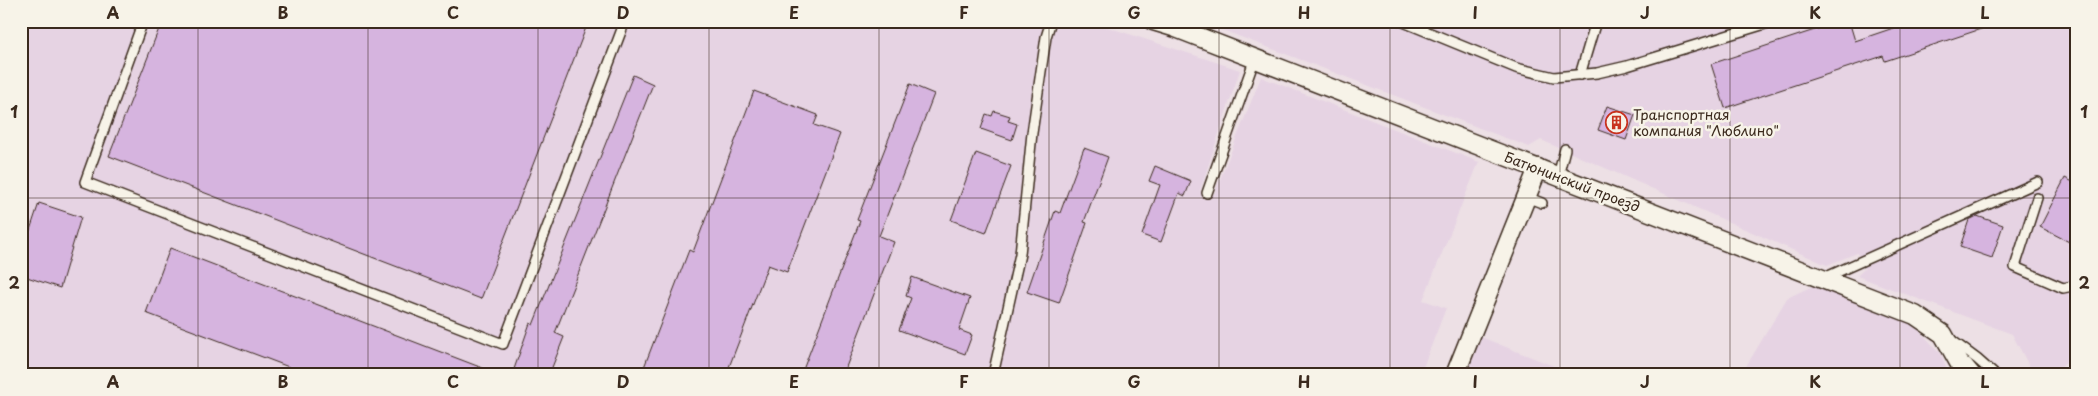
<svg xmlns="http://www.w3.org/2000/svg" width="2098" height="396" font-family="'Playpen Sans',sans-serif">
	<rect width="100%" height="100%" fill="#ede0e5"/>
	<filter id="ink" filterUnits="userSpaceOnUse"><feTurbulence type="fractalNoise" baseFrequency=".02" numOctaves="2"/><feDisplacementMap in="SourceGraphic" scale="10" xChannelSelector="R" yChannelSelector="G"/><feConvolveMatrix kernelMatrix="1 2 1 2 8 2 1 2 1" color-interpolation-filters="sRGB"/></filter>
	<g filter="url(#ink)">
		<g fill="#e6d3e3">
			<path d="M21 21H1089L1240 70 1200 191 1214 194 1261 77 1479 162 1423 300 1446 308 1420 375H21Z"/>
			<path d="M1199 21H2077V349L2055 375H2034L2012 334 1857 276 1864 269 1857 253 1827 265 1541 140 1529 147Z"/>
			<path d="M1817 284 1912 323 1941 354 1949 375H1741L1787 298Z"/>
			<path d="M1481 337 1576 375H1467Z"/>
		</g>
		<g fill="#d6b4df" stroke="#3b2a1e">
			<path d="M162 21H578L587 25 481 299 109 156Z"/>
			<path d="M1842 21H1849L1855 41 1914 21H1995L1996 24 1885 61 1883 56 1725 108 1711 64Z"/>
			<path d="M633 75 653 84 555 333 564 337 549 375H512L530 323 533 325Z"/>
			<path d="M910 84 934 94 879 236 894 242 843 375H801L860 221 857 220Z"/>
			<path d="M754 91 818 115 814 125 840 134 787 272 768 265 726 375H641L689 250 693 252Z"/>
			<path d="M1607 106 1635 115 1626 140 1598 130Z"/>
			<path d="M994 111 1010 116 1008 121 1017 124 1012 140 981 129 986 114 992 116Z"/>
			<path d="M1084 148 1108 157 1084 222 1087 223 1059 303 1027 292 1055 211 1060 213Z"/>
			<path d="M976 153 1011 166 986 233 951 220Z"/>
			<path d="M1155 166 1191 181 1185 196 1179 193 1161 242 1142 235 1160 185 1149 181Z"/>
			<path d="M2065 178 2077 184V246L2040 227Z"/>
			<path d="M39 203 81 217 60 288 21 275V257Z"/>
			<path d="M1977 216 2003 225 1992 258 1960 247 1969 220Z"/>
			<path d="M170 248 498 374V375H310L146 313Z"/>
			<path d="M912 277 970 298 959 330 972 335 965 354 899 330 911 298 906 296Z"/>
		</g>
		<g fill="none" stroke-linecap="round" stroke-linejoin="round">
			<defs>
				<g id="lane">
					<path d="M143 21 85 182 503 344 625 21"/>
					<path d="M1401 21 1516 68 1554 77 1597 73 1627 66 1775 21"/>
					<path d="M1580 75 1596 21"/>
					<path d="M1558 176 1565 149"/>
					<path d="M1207 193 1255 58"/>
					<path d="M1526 197 1542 203"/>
					<path d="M2037 198 2015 267 2063 288 2077 285"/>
					<path d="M1824 278 2038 182"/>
					<path d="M1950 339 1977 359 1995 375"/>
					<path d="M1967 363 1977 375"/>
					<path d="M993 375 1020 254 1032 133 1046 37 1051 21"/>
				</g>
				<g id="street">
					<path d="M1153 21 1176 28 1915 315 1943 334 1966 375"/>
					<path d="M1455 375 1538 168"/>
				</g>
			</defs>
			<use href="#lane" stroke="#3b2a1e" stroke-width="12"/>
			<use href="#street" stroke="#3b2a1e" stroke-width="21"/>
			<use href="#lane" stroke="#f7f3e8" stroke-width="9"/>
			<use href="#street" stroke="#f7f3e8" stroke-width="18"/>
		</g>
	</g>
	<path fill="none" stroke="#3b2a1e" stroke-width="1" stroke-opacity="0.55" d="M198 21V375M368 21V375M538 21V375M709 21V375M879 21V375M1049 21V375M1219 21V375M1390 21V375M1560 21V375M1730 21V375M1900 21V375M21 198H2077"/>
	<defs>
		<symbol id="building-ring" viewBox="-11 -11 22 22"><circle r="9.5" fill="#f7f3e8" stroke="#c8321e" stroke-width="1.5"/><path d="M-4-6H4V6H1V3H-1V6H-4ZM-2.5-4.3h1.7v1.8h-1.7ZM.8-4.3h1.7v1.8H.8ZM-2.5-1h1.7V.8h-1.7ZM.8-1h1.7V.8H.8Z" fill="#c8321e"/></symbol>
	</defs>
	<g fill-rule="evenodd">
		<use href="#building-ring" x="1604" y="110" width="25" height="25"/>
	</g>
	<g text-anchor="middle" stroke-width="5" stroke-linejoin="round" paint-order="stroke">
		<g font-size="14" fill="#3b2a1e" stroke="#f7f3e8" text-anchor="start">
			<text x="1633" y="120">Транспортная<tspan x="1633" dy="16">компания "Люблино"</tspan></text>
		</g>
		<g font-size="14" fill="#3b2a1e" stroke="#f7f3e8">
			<text transform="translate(1572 182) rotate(21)" y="5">Батюнинский проезд</text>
		</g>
	</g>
	<rect width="2098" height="396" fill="none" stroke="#f7f3e8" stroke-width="55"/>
	<rect x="28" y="28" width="2042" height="340" fill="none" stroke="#3b2a1e" stroke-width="2"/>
	<g font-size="16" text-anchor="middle" font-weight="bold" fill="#3b2a1e">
		<text x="113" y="19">A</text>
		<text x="283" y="19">B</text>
		<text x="453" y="19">C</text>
		<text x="623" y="19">D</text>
		<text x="794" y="19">E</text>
		<text x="964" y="19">F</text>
		<text x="1134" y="19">G</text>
		<text x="1304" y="19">H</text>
		<text x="1475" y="19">I</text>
		<text x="1645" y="19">J</text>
		<text x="1815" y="19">K</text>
		<text x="1985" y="19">L</text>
		<text x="14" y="118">1</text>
		<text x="2084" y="118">1</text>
		<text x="14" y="289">2</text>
		<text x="2084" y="289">2</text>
		<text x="113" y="388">A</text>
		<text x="283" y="388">B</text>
		<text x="453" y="388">C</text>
		<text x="623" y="388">D</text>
		<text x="794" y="388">E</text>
		<text x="964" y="388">F</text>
		<text x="1134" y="388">G</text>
		<text x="1304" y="388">H</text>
		<text x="1475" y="388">I</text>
		<text x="1645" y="388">J</text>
		<text x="1815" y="388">K</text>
		<text x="1985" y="388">L</text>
	</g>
</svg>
